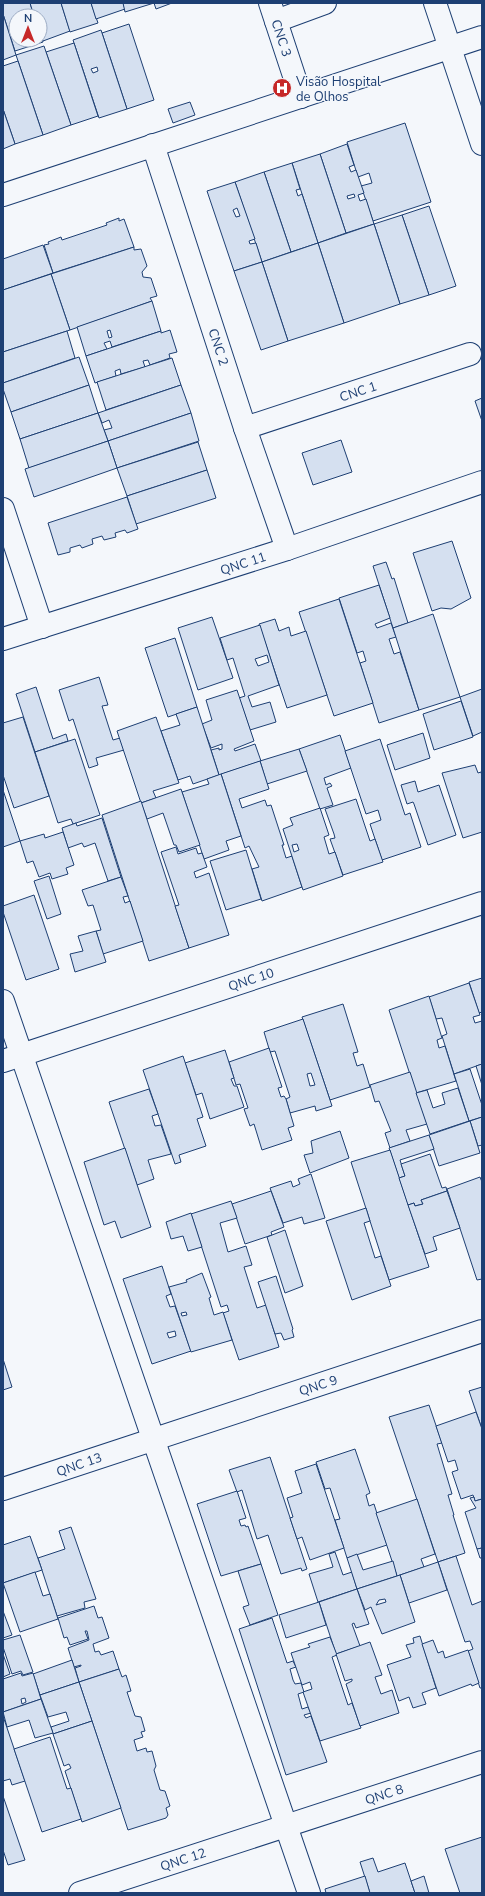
<svg xmlns="http://www.w3.org/2000/svg" width="485" height="1896" font-family="'Nunito Sans',sans-serif">
	<rect width="100%" height="100%" fill="#f4f7fb"/>
	<g fill="#d5e0f0" stroke="#1d3f73" fill-rule="evenodd">
		<path d="M3 3H30L34 16H16V40H40V33L43 42 15 51 3 14Z"/>
		<path d="M30 3H61L70 31 43 41 40 33V16H34Z"/>
		<path d="M61 3H91L98 23 70 32Z"/>
		<path d="M91 3H123L125 9 96 19Z"/>
		<path d="M123 3H154L125 12Z"/>
		<path d="M154 3H172L156 9Z"/>
		<path d="M3 14 16 55 3 60Z"/>
		<path d="M129 24 154 100 127 109 102 33Z"/>
		<path d="M101 30 127 109 99 118 73 40ZM97 67 98 71 93 73 91 69Z"/>
		<path d="M74 43 98 116 71 125 46 52Z"/>
		<path d="M44 46 71 125 43 135 16 55Z"/>
		<path d="M18 61 43 135 15 144 3 109V66Z"/>
		<path d="M190 102 195 115 173 123 168 109Z"/>
		<path d="M3 109 15 144 3 149Z"/>
		<path d="M405 123 431 202 373 221 361 186 372 183 369 173 358 177 347 142Z"/>
		<path d="M347 144 354 165 349 167 351 172 356 170 364 193 358 195 360 201 366 199 374 224 346 233 320 154ZM354 194 355 197 348 199 347 196Z"/>
		<path d="M320 154 346 233 318 243 292 163Z"/>
		<path d="M292 163 300 189 296 190 298 196 302 194 318 243 291 252 264 172Z"/>
		<path d="M264 172 291 252 262 262 235 182Z"/>
		<path d="M235 182 255 239 249 241 250 244 256 243 262 262 234 271 207 191ZM237 208 240 216 236 217 233 210Z"/>
		<path d="M429 206 456 286 429 295 402 215Z"/>
		<path d="M402 215 429 295 400 304 374 224Z"/>
		<path d="M119 218V221L124 219 134 247 53 273 44 245 49 244 48 242 61 237 62 240 107 225 106 223Z"/>
		<path d="M374 224 400 304 344 323 318 243Z"/>
		<path d="M318 243 344 323 288 341 262 262Z"/>
		<path d="M43 245 53 273 3 290V259Z"/>
		<path d="M134 247V250L141 249 147 266 142 272 143 277 151 278 157 296 150 298 152 301 70 330 51 274Z"/>
		<path d="M262 262 288 341 261 350 234 271Z"/>
		<path d="M51 274 70 330 3 352V290Z"/>
		<path d="M152 301 161 331 112 347 110 341 104 343 107 349 86 356 77 327ZM110 330 112 337 109 338 107 331Z"/>
		<path d="M170 330 177 352 169 354 170 358 150 365 148 360 143 361 145 367 121 374 120 369 115 371 116 376 95 383 86 356 161 331V333Z"/>
		<path d="M67 331 75 358 3 383V352Z"/>
		<path d="M79 357 89 385 11 412 3 389V383Z"/>
		<path d="M172 358 181 385 106 410 97 382Z"/>
		<path d="M89 385 98 413 20 439 11 412Z"/>
		<path d="M181 385 191 413 108 441 104 430 112 428 109 420 102 423 98 413Z"/>
		<path d="M482 398V421L475 401Z"/>
		<path d="M98 413 108 441 29 468 20 439Z"/>
		<path d="M191 413 199 441 117 468 108 441Z"/>
		<path d="M341 440 352 472 313 485 302 453Z"/>
		<path d="M108 441 117 468 34 497 25 469Z"/>
		<path d="M198 442 207 470 127 496 117 468Z"/>
		<path d="M207 470 216 498 136 524 127 496Z"/>
		<path d="M127 497 138 529 127 533 125 530 115 533 116 537 104 540 102 536 92 539 93 544 82 548 80 545 70 548V552L58 555 48 523Z"/>
		<path d="M452 541 471 598 451 609 441 608 432 611 413 553Z"/>
		<path d="M386 562 392 579 394 578 408 623 393 628 373 566Z"/>
		<path d="M379 585 390 618 375 624 377 628 391 623 396 637 389 639 394 654 400 652 419 710 379 723 360 663 366 661 363 651 357 653 339 598Z"/>
		<path d="M339 599 373 703 334 716 299 612Z"/>
		<path d="M433 614 460 697 419 710 393 628Z"/>
		<path d="M212 617 233 678 198 690 178 628Z"/>
		<path d="M275 619 279 631 289 627 291 636 306 631 327 695 287 708 259 624Z"/>
		<path d="M260 625 279 685 248 696 252 707 270 702 276 722 250 730 239 698 245 696 233 658 227 660 220 638ZM267 655 269 662 258 666 255 659Z"/>
		<path d="M175 638 197 707 168 717 145 648Z"/>
		<path d="M99 677 108 705 102 706 113 740 120 738 124 750 96 758 98 765 89 768 73 719 69 721 59 690Z"/>
		<path d="M36 687 53 739 66 734 68 741 35 752 16 694Z"/>
		<path d="M482 689V732L473 736 460 697Z"/>
		<path d="M237 690 254 741 234 749 235 751 255 744 261 761 219 775 211 750 219 748V750L222 749V744L211 748 202 724 212 720 206 700Z"/>
		<path d="M461 701 473 737 434 750 423 714Z"/>
		<path d="M197 707 219 775 193 784 190 776 178 780 161 731 180 725 176 714Z"/>
		<path d="M23 717 49 796 14 808 3 775V723Z"/>
		<path d="M156 717 179 783 153 791 156 798 141 803 117 731Z"/>
		<path d="M423 733 430 758 395 770 387 745Z"/>
		<path d="M340 735 351 768 324 778 326 785 330 783 332 786 327 788 333 805 320 809 299 749Z"/>
		<path d="M75 739 100 815 73 824 71 819 58 823 35 752Z"/>
		<path d="M380 739 405 815 410 813 421 847 382 860 370 824 381 820 378 810 366 814 345 751Z"/>
		<path d="M299 749 307 771 267 784 260 761Z"/>
		<path d="M260 761 269 789 239 799 242 808 265 800 267 806 271 805 284 845H282L286 858 292 856 302 887 262 901 252 869 259 867 249 846 245 848 221 774Z"/>
		<path d="M475 765 478 773 481 772 482 776V832L463 838 442 773Z"/>
		<path d="M221 774 241 836 226 841 229 850 204 859 182 792 209 784 207 779Z"/>
		<path d="M415 781 418 792 439 785 456 835 428 845 414 804 413 802 407 804 401 785Z"/>
		<path d="M181 789 200 845 179 852 176 845H174L163 813 147 819 141 803Z"/>
		<path d="M3 790 20 841 3 847Z"/>
		<path d="M356 799 370 841 375 839 383 862 343 875 330 839 335 838 334 834 325 809Z"/>
		<path d="M141 801 189 948 149 961 102 815Z"/>
		<path d="M320 808 329 835 324 837 329 854 335 852 343 876 303 890 283 829 293 825 290 818ZM297 844 299 850 294 852 292 845Z"/>
		<path d="M102 818 121 877 108 881 95 843 84 847 82 843 68 848 62 828 76 823 77 826Z"/>
		<path d="M63 832 74 865 66 868 68 874 52 879 50 873 39 877 33 861 27 863 20 841 44 834 45 838Z"/>
		<path d="M176 847 178 854 196 848 198 854 202 853 207 867 194 872 196 878 209 873 229 935 189 948 175 906 179 905 177 899 161 852Z"/>
		<path d="M246 850 261 899 226 910 210 861Z"/>
		<path d="M49 876 61 914 47 919 34 881Z"/>
		<path d="M121 877 128 896 123 897 125 903 130 901 143 941 103 954 96 931 101 930 93 905 88 906 82 890Z"/>
		<path d="M34 895 59 969 26 980 3 912V906Z"/>
		<path d="M96 931 106 962 75 972 70 954 83 951 78 936Z"/>
		<path d="M482 978V1012L479 1013 469 982Z"/>
		<path d="M469 983 480 1015 473 1017 475 1023 482 1021V1064L454 1074 442 1036 447 1034 442 1018 436 1019 429 997Z"/>
		<path d="M429 996 442 1038 437 1040 439 1048 445 1046 456 1081 416 1093 389 1010Z"/>
		<path d="M343 1004 358 1052 353 1053 357 1066 363 1064 370 1087 330 1100 302 1017Z"/>
		<path d="M303 1019 332 1106 316 1111 315 1106 290 1113 286 1099 290 1097 275 1051 270 1052 264 1032ZM311 1073 315 1085 310 1086 307 1074Z"/>
		<path d="M269 1048 282 1087 278 1088 281 1097 284 1096 286 1099 294 1126 288 1128 292 1140 262 1150 254 1124 250 1126 244 1109 248 1108 240 1084 236 1085 229 1062Z"/>
		<path d="M225 1050 234 1078 231 1079 234 1086H237L244 1107 210 1119 202 1093 196 1095 185 1063Z"/>
		<path d="M183 1056 203 1117 197 1119 206 1146 179 1155 181 1162 175 1164 143 1070Z"/>
		<path d="M482 1064V1085L476 1066Z"/>
		<path d="M470 1069 482 1105V1117L469 1121 454 1074Z"/>
		<path d="M410 1072 427 1124 406 1130 410 1141 390 1148 385 1133 391 1131 379 1101 375 1102 370 1085Z"/>
		<path d="M458 1088 469 1121 430 1134 416 1093 427 1090 433 1108 445 1104 442 1093Z"/>
		<path d="M149 1089 158 1114 152 1116 155 1126 161 1125 171 1154 148 1160 154 1179 137 1185 109 1102Z"/>
		<path d="M482 1117V1145L478 1146 470 1121Z"/>
		<path d="M470 1121 480 1153 439 1166 429 1135Z"/>
		<path d="M340 1131 349 1158 310 1173 304 1155 313 1153 311 1141Z"/>
		<path d="M429 1135 434 1149 400 1160 405 1176 399 1178 389 1148Z"/>
		<path d="M125 1148 151 1227 121 1238 115 1221 104 1225 84 1162Z"/>
		<path d="M390 1150 429 1267 389 1280 351 1162Z"/>
		<path d="M430 1154 442 1188 446 1187 447 1191 421 1200 423 1204 415 1206 414 1203 408 1205 399 1178 405 1176 401 1164Z"/>
		<path d="M311 1174 325 1218 304 1224 302 1217 283 1223 270 1188 291 1181 293 1187 300 1184 298 1179Z"/>
		<path d="M480 1177 482 1182V1279L477 1280 447 1189Z"/>
		<path d="M271 1191 284 1227 271 1232 272 1235 245 1244 232 1204Z"/>
		<path d="M447 1191 460 1228 433 1237 437 1250 425 1254 408 1205 414 1203 415 1206 423 1204 421 1200Z"/>
		<path d="M231 1201 237 1218 220 1223 228 1252 246 1246 252 1265 244 1267 257 1308 266 1305 279 1347 239 1360 223 1313 229 1311 227 1305 221 1307 191 1214Z"/>
		<path d="M366 1208 370 1221 364 1223 375 1258 381 1256 391 1286 352 1300 326 1221Z"/>
		<path d="M191 1213 202 1247 188 1251 183 1236 171 1239 166 1222Z"/>
		<path d="M285 1230 303 1286 285 1293 267 1237Z"/>
		<path d="M162 1266 171 1294 166 1296 170 1307 175 1306 191 1351 152 1364 123 1279ZM175 1331 176 1336 169 1338 167 1333Z"/>
		<path d="M202 1273 211 1297 209 1298 214 1315 223 1312 232 1340 191 1352 169 1287 187 1282 186 1280ZM186 1312 187 1315 182 1316 181 1313Z"/>
		<path d="M276 1276 293 1329 292 1330 294 1337 284 1340 281 1333 275 1334 258 1282Z"/>
		<path d="M3 1359 12 1387 3 1390Z"/>
		<path d="M482 1387V1429L469 1391Z"/>
		<path d="M429 1405 442 1443 437 1444 452 1494 448 1495 454 1515H453L465 1553 438 1562 389 1417Z"/>
		<path d="M476 1412 482 1429V1499L475 1501 473 1495 461 1499 452 1472 458 1470 455 1460 448 1462 436 1426Z"/>
		<path d="M355 1449 370 1493 366 1495 369 1506 374 1504 387 1545 347 1558 335 1520 340 1519 330 1488 325 1489 316 1462Z"/>
		<path d="M270 1457 307 1569 302 1571 301 1568 281 1574 268 1535 257 1539 242 1490 237 1492 229 1470Z"/>
		<path d="M316 1464 344 1548 310 1560 302 1537 297 1539 290 1518 293 1517 287 1498 302 1493 295 1471Z"/>
		<path d="M237 1491 246 1518 239 1520 241 1526 245 1525 246 1527 248 1526 261 1564 221 1576 197 1504Z"/>
		<path d="M474 1497 475 1501 482 1499V1548L477 1549 465 1512 476 1508 470 1498Z"/>
		<path d="M417 1499 435 1554 421 1559 424 1567 397 1576 376 1513Z"/>
		<path d="M71 1527 96 1599 84 1602 85 1608 57 1616 38 1558 65 1549 59 1531Z"/>
		<path d="M30 1536 42 1570 3 1583V1545Z"/>
		<path d="M482 1548V1558H480L477 1549Z"/>
		<path d="M335 1552 343 1575 352 1572 357 1589 318 1602 309 1574 333 1567 329 1554Z"/>
		<path d="M357 1554 363 1570 393 1561 397 1576 357 1589 347 1558Z"/>
		<path d="M456 1556 472 1605 482 1601V1688H480L468 1651 473 1649 470 1641 465 1642 438 1562Z"/>
		<path d="M438 1562 447 1590 409 1603 400 1575Z"/>
		<path d="M261 1564 278 1615 250 1625 243 1607 249 1605 238 1571Z"/>
		<path d="M35 1572 43 1596 50 1594 58 1619 20 1632 3 1583Z"/>
		<path d="M400 1575 415 1622 382 1634 371 1607 365 1610 357 1589ZM385 1599 386 1602 376 1605 379 1600Z"/>
		<path d="M357 1589 369 1624 356 1628 354 1623 352 1624 360 1646 336 1654 319 1602Z"/>
		<path d="M319 1602 326 1625 286 1638 279 1615Z"/>
		<path d="M94 1606 98 1618 102 1617 109 1638 93 1644 95 1652 99 1651 101 1655 113 1651 119 1669 79 1682 75 1668 81 1666V1665L74 1667 68 1648 89 1640 87 1631H85L88 1639 70 1645 67 1637 64 1638 58 1618Z"/>
		<path d="M3 1611 12 1635 3 1638Z"/>
		<path d="M272 1618 287 1663 293 1661 296 1667 290 1669 293 1680 295 1684 301 1683 304 1692 298 1694 302 1709 308 1707 311 1713 304 1715 306 1718 311 1716 327 1762 286 1775 239 1629Z"/>
		<path d="M20 1635 33 1672 23 1675 21 1671 12 1674 3 1647V1640Z"/>
		<path d="M420 1636 436 1688 422 1693 426 1704 413 1708 409 1697 399 1701 387 1665 411 1657 406 1645 414 1643 413 1638Z"/>
		<path d="M330 1637 337 1655 332 1657 348 1705 352 1703 361 1728 320 1741 303 1692 312 1689 310 1682 302 1685 291 1653 310 1647 308 1644Z"/>
		<path d="M433 1640 438 1653 443 1651 445 1658 468 1650 479 1683 472 1686 471 1684 439 1696 422 1644Z"/>
		<path d="M370 1642 382 1675 375 1677 381 1694 392 1690 399 1713 360 1726 346 1684 352 1681V1679L345 1681 336 1654Z"/>
		<path d="M3 1654 10 1674 3 1677Z"/>
		<path d="M72 1660 79 1682 40 1695 33 1674Z"/>
		<path d="M119 1669 122 1677 126 1675 131 1691 127 1692 135 1716 141 1717 145 1731 141 1732 143 1737 134 1740 137 1751 146 1748 147 1752 152 1751 156 1766 154 1770 160 1790 165 1791 170 1806 166 1808 168 1815 166 1818 128 1830 79 1682Z"/>
		<path d="M21 1673 22 1676 33 1673 41 1699 3 1712V1679ZM25 1698 26 1702 22 1704 21 1699Z"/>
		<path d="M79 1682 92 1721 53 1734 51 1727 69 1721 66 1712 48 1717 40 1695Z"/>
		<path d="M41 1699 53 1733 35 1738 29 1720 7 1727 3 1712Z"/>
		<path d="M3 1716 25 1781 12 1785 10 1779 3 1781Z"/>
		<path d="M92 1721 121 1808 82 1822 65 1771 71 1768 69 1764 64 1766 53 1734Z"/>
		<path d="M50 1737 67 1789 71 1788 81 1819 42 1832 14 1749Z"/>
		<path d="M3 1796 25 1860 8 1865 3 1850Z"/>
		<path d="M482 1837V1893H460L445 1849Z"/>
		<path d="M373 1858 378 1872 405 1863 415 1893H370L360 1862Z"/>
		<path d="M365 1876 370 1893H326L325 1889Z"/>
		<path d="M424 1876 429 1893H415L411 1881Z"/>
	</g>
	<g fill="none" stroke-linecap="round" stroke-linejoin="round">
		<defs>
			<g id="street">
				<path d="M270 3 301 97"/>
				<path d="M276 21 325 3"/>
				<path d="M153 145 245 428 287 549"/>
				<path d="M3 195 482 37"/>
				<path d="M245 428 470 354"/>
				<path d="M3 509 42 627"/>
				<path d="M3 1061 482 903"/>
				<path d="M3 1489 482 1331"/>
				<path d="M80 1893 482 1762"/>
			</g>
			<g id="secondary">
				<path d="M435 3 482 144"/>
				<path d="M3 639 287 549 482 482"/>
				<path d="M3 1001 309 1893"/>
			</g>
		</defs>
		<use href="#street" stroke="#1d3f73" stroke-width="24"/>
		<use href="#secondary" stroke="#1d3f73" stroke-width="24"/>
		<use href="#street" stroke="#f4f7fb" stroke-width="22"/>
		<use href="#secondary" stroke="#f4f7fb" stroke-width="22"/>
	</g>
	<defs>
		<symbol id="hospital-disc" viewBox="-11 -11 22 22"><circle r="9.5" fill="#c62828" stroke="#f4f7fb"/><path d="M-5-5h3v3.5h4V-5h3V5h-3V1.5h-4V5h-3Z" fill="#fff"/></symbol>
	</defs>
	<g fill-rule="evenodd">
		<use href="#hospital-disc" x="271" y="77" width="22" height="22"/>
	</g>
	<g text-anchor="middle" stroke-width="3" stroke-linejoin="round" paint-order="stroke">
		<g font-size="13" fill="#1d3f73" stroke="#f4f7fb">
			<text transform="translate(282 38) rotate(72)" y="5">CNC 3</text>
			<text transform="translate(219 347) rotate(72)" y="5">CNC 2</text>
			<text transform="translate(358 391) rotate(-18)" y="5">CNC 1</text>
			<text transform="translate(243 563) rotate(-18)" y="5">QNC 11</text>
			<text transform="translate(251 979) rotate(-18)" y="5">QNC 10</text>
			<text transform="translate(318 1385) rotate(-18)" y="5">QNC 9</text>
			<text transform="translate(79 1464) rotate(-19)" y="5">QNC 13</text>
			<text transform="translate(384 1794) rotate(-18)" y="5">QNC 8</text>
			<text transform="translate(183 1859) rotate(-18)" y="5">QNC 12</text>
		</g>
		<g font-size="13" fill="#1d3f73" stroke="#f4f7fb" text-anchor="start">
			<text x="296" y="86">Visão Hospital<tspan x="296" dy="15">de Olhos</tspan></text>
		</g>
	</g>
	<rect width="485" height="1896" fill="none" stroke="#1d3f73" stroke-width="8"/>
	<g transform="translate(28 28)"><circle r="19" fill="#f4f7fb" stroke="#9eadc5"/>
	<path d="M0-3L7 15L0 10L-7 15Z" fill="#c62828"/>
	<text y="-6" font-size="11" font-weight="bold" text-anchor="middle" fill="#1d3f73">N</text>
	</g>
</svg>
